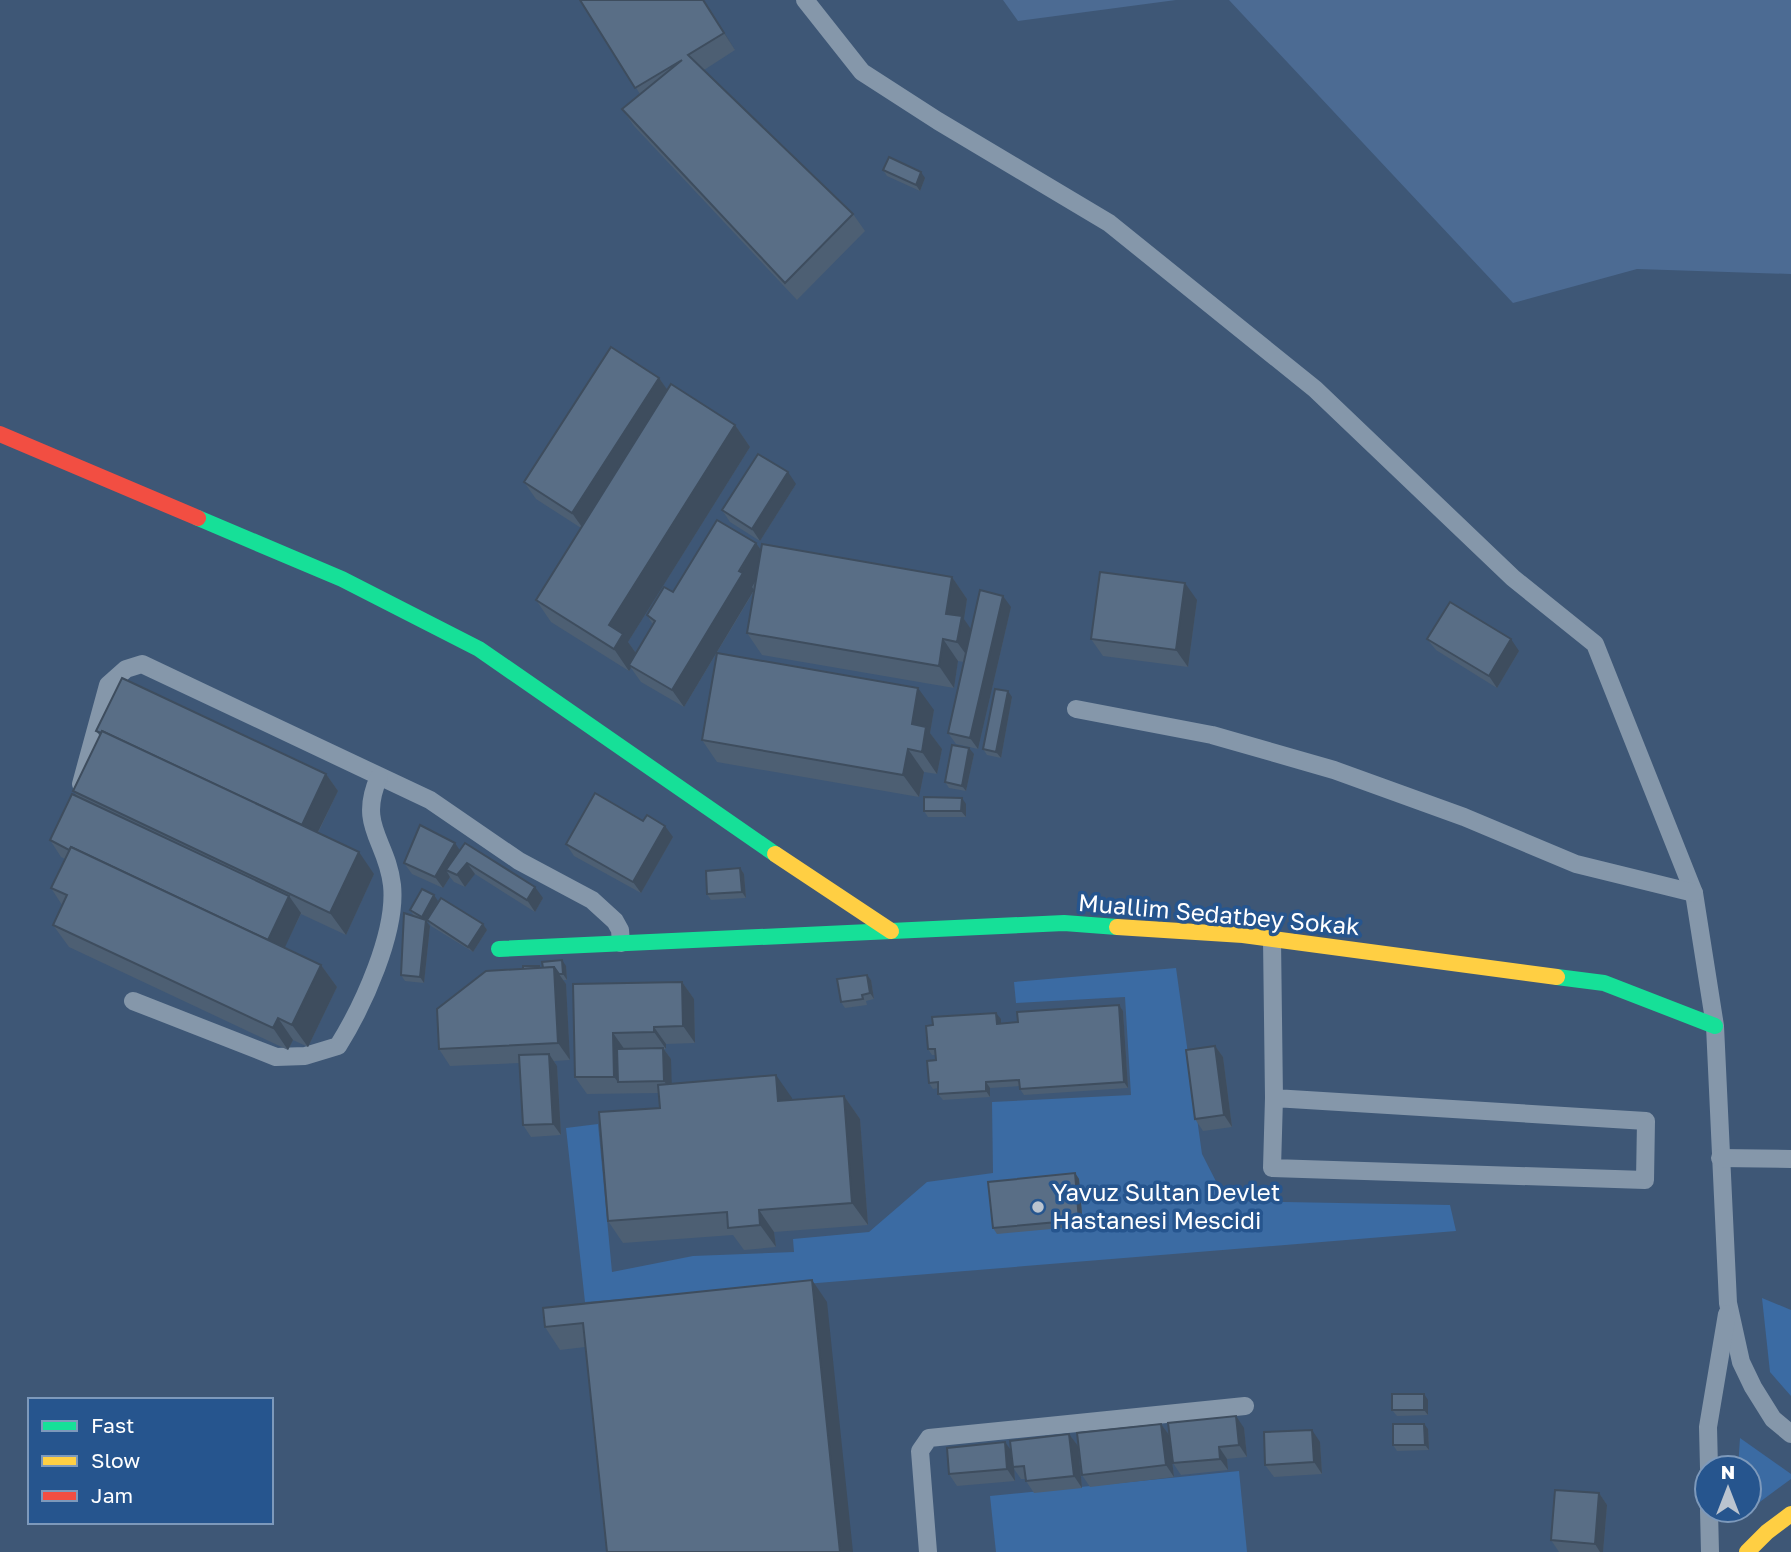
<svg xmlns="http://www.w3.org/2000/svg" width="1791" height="1552" font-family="'Golos Text',sans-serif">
	<rect width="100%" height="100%" fill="#3e5776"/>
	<g fill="#3b6ba3">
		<path d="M1176 968 1202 1154 1226 1201 1450 1205 1456 1231 585 1302 566 1128 598 1124 612 1272 693 1256 794 1252 793 1239 869 1232 927 1182 993 1173 992 1102 1131 1095 1125 997 1016 1003 1014 982Z"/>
		<path d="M1762 1298 1791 1310V1396L1770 1372Z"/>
		<path d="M1740 1438 1791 1474V1479L1749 1510V1468H1738Z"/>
		<path d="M1239 1471 1247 1552H996L990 1496Z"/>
	</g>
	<g fill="#4c6b93">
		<path d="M1003 0H1176L1018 21Z"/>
		<path d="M1229 0H1791V274L1637 269 1513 303Z"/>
	</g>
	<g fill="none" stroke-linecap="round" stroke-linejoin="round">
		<g stroke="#8597aa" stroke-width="18">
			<path d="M805 0 862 72 938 121 1109 223 1315 389 1513 578 1595 644 1694 893 1715 1026 1728 1303 1741 1362 1753 1387 1773 1419 1791 1434"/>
			<path d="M1076 709 1212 735 1334 770 1464 817 1576 864 1694 893"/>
			<path d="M81 784 108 685 126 669 142 664 430 800 519 861 592 900 615 921 620 930 621 943"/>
			<path d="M1272 939 1274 1098 1646 1121 1645 1180 1272 1168 1274 1098"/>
			<path d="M133 1001 276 1057 305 1056 338 1046C363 1006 397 932 392 885 387 840 357 826 379 777"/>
			<path d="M1720 1158 1791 1159"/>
			<path d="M1709 1468 1708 1427 1727 1314"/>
			<path d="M1709 1510 1710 1552"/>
			<path d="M928 1552 920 1451 929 1438 1245 1406"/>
		</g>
		<g stroke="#16e098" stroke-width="16">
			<path d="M198 518 342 579 479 649 775 854"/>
			<path d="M499 949 1064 923 1117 927"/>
			<path d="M1557 977 1604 983 1715 1026"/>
		</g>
		<g stroke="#ffcf43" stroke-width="16">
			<path d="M775 854 891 931"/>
			<path d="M1117 927 1243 935 1557 977"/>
			<path d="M1747 1552 1767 1532 1791 1514"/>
		</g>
		<path stroke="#f24e42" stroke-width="16" d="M0 434 198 518"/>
	</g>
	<g fill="#4d5f73">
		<path d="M580 0H704L735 50 704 70 853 214 865 231 797 300 634 126 622 109 640 94Z"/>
		<path d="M883 170 925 178 920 191 887 176Z"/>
		<path d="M659 378 667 390 735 425 750 447 628 642 636 653 653 625 647 615 673 592 756 543 761 550 952 577 967 599 964 619 971 630 1011 607 978 749 956 744 948 733 964 662 958 661 954 688 762 655 747 633 754 591 684 707 641 682 631 668 629 671 551 622 536 600 581 528 536 499 524 482Z"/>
		<path d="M796 484 760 541 730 522 722 510Z"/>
		<path d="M1197 600 1188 667 1103 656 1091 639Z"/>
		<path d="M1427 639 1519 651 1497 688 1436 650Z"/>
		<path d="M1012 697 1001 758 987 755 983 749Z"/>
		<path d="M934 710 930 733 942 749 937 774 924 772 919 797 717 762 702 740Z"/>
		<path d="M96 731 326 774 338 791 318 833 374 874 346 935 301 914 284 948 321 965 337 987 308 1047 293 1040 288 1050 69 947 53 925 62 905 51 888 65 859 61 857 50 840 77 796 73 791 100 736Z"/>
		<path d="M974 754 966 791 949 788 945 782Z"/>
		<path d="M966 804V817H928L924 811Z"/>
		<path d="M673 837 641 893 574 856 566 844Z"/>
		<path d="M460 850 543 898 535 912 475 874 465 887 454 882 450 877 443 888 412 874 404 863Z"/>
		<path d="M740 868 744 874 746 898 711 900 707 894Z"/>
		<path d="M438 901 431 914 483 924 487 930 473 952 431 926 428 921 427 922 430 926 424 983 405 981 401 975 414 916 410 910Z"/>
		<path d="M539 966 540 968 566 966 567 980H563L566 984 570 1060 554 1061 557 1066 561 1135 531 1137 523 1125 520 1063 450 1066 439 1049 523 969Z"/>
		<path d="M867 975 871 980 874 999 866 1001 867 1005 845 1008 841 1002Z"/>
		<path d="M682 982 694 999 695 1043 666 1044V1049H664L671 1059V1084L792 1098V1100L844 1096 860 1119 868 1225 774 1232 776 1247 744 1250 733 1235 623 1243 608 1221 660 1108 659 1093 587 1094 575 1077 573 984Z"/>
		<path d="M1119 1005 1123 1011 1128 1088 1024 1095 1020 1089V1086L990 1088V1097L943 1100 938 1094V1088L933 1089 929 1083 936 1060 935 1055H932L928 1049 1001 1019V1024L1018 1022Z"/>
		<path d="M1215 1046 1223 1057 1232 1127 1203 1131 1195 1119Z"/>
		<path d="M1075 1173 1079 1179 1083 1226 997 1234 993 1228Z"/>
		<path d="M827 1302 585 1347 560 1350 545 1327 543 1308Z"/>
		<path d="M1428 1400V1415L1397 1416 1392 1410Z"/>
		<path d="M1161 1424 1169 1435 1174 1477 1090 1487 1082 1475Z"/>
		<path d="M1244 1428 1247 1457 1227 1459 1228 1470 1181 1475 1173 1463Z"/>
		<path d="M1428 1429 1429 1450 1397 1451 1393 1445Z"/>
		<path d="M1069 1434 1078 1446 1082 1488 1034 1493 1026 1481 1025 1479H1021L1014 1469 1015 1481 957 1486 949 1474 1011 1451Z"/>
		<path d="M1320 1442 1322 1474 1274 1477 1265 1465Z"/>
		<path d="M1599 1493 1607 1505 1603 1552H1559L1551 1540Z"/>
	</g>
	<g fill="#3e4d5e">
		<path d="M703 0H704L735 50 724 33Z"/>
		<path d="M921 172 925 178 920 191 916 185Z"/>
		<path d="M659 378 671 395 584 530 572 513Z"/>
		<path d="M735 425 750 447 628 642 638 656 629 665 631 668 629 671 614 649 609 625Z"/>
		<path d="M788 472 796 484 760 541 752 529Z"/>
		<path d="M756 543 768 560 752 587 754 590 684 707 672 690Z"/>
		<path d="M952 577 967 599 964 619 977 638 973 664 957 642 946 614Z"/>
		<path d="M1185 583 1197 600 1188 667 1176 650Z"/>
		<path d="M1003 596 1011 607 978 749 970 738Z"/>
		<path d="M943 639 958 661 954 688 939 666Z"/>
		<path d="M1511 639 1519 651 1497 688 1489 676Z"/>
		<path d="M918 688 934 710 930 733 942 749 937 774 922 752 912 724Z"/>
		<path d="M1008 691 1012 697 1001 758 996 752Z"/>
		<path d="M969 748 974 754 966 791 962 786Z"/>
		<path d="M908 749 924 772 919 797 903 775Z"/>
		<path d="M326 774 338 791 312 844 300 827Z"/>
		<path d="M962 798 966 804V817L961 811Z"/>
		<path d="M665 826 673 837 641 893 633 882Z"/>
		<path d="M455 843 463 855 446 870 450 877 443 888 435 877Z"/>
		<path d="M359 852 374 874 346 935 330 913Z"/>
		<path d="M467 863 475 874 465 887 457 875Z"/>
		<path d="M740 868 744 874 746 898 742 892Z"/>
		<path d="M535 887 543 898 535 912 527 900Z"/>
		<path d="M434 895 438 901 427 922 430 926 424 983 420 977 426 922 422 917Z"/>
		<path d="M289 896 301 913 279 960 267 943Z"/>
		<path d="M483 924 487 930 473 952 468 947Z"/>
		<path d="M562 960 566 966 567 980 563 974Z"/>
		<path d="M321 965 337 987 308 1047 292 1025Z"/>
		<path d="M554 967 566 984 570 1060 558 1043Z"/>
		<path d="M867 975 871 980 874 999 870 993Z"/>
		<path d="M682 982 694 999 695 1043 683 1026Z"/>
		<path d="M1119 1005 1123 1011 1128 1088 1124 1082Z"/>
		<path d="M996 1013 1001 1019V1030L997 1024Z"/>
		<path d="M278 1018 293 1040 288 1050 273 1028Z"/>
		<path d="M654 1027 666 1044V1049L654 1032Z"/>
		<path d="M613 1033 625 1050 618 1082 614 1077Z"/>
		<path d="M1215 1046 1223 1057 1232 1127 1224 1115Z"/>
		<path d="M663 1048 671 1059 672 1092 664 1081Z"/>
		<path d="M549 1054 557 1066 561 1135 553 1124Z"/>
		<path d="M776 1075 792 1098 794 1123 778 1101Z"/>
		<path d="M986 1082 990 1088V1097L986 1091Z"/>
		<path d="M844 1096 860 1119 868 1225 852 1203Z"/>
		<path d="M1075 1173 1079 1179 1083 1226 1079 1220Z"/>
		<path d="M759 1210 774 1232 776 1247 760 1225Z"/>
		<path d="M812 1280 827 1302 853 1552H840Z"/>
		<path d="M1424 1394 1428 1400V1415L1424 1410Z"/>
		<path d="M1236 1416 1244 1428 1247 1457 1239 1445Z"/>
		<path d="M1161 1424 1169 1435 1174 1477 1166 1465Z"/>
		<path d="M1424 1424 1428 1429 1429 1450 1425 1445Z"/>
		<path d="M1312 1430 1320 1442 1322 1474 1314 1462Z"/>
		<path d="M1069 1434 1078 1446 1082 1488 1074 1476Z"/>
		<path d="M1005 1442 1013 1453 1015 1481 1007 1469Z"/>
		<path d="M1219 1447 1227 1459 1228 1470 1220 1459Z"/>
		<path d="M1599 1493 1607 1505 1603 1552H1600L1595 1544Z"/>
	</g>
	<g fill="#596e86" stroke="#3e4d5e" stroke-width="2">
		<path d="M580 0H703L724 33 688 55 853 214 785 283 622 109 682 60 635 88Z"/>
		<path d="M889 157 921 172 916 185 883 170Z"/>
		<path d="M611 347 659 378 572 513 524 482Z"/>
		<path d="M671 384 735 425 609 625 623 634 614 649 536 600Z"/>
		<path d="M758 454 788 472 752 529 722 510Z"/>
		<path d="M717 520 756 543 739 571 743 573 672 690 629 665 655 621 647 615 664 587 673 592Z"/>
		<path d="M762 544 952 577 946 614 962 616 957 642 943 639 939 666 747 633Z"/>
		<path d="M1100 572 1185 583 1176 650 1091 639Z"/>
		<path d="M980 590 1003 596 970 738 948 733Z"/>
		<path d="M1450 602 1511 639 1489 676 1427 639Z"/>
		<path d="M717 653 918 688 912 724 926 727 922 752 908 749 903 775 702 740Z"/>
		<path d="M122 678 326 774 302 825 102 731 101 733 96 731Z"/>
		<path d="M995 689 1008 691 996 752 983 749Z"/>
		<path d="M102 731 359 852 330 913 73 791Z"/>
		<path d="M952 745 969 748 962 786 945 782Z"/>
		<path d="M595 793 643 821 647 815 665 826 633 882 566 844Z"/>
		<path d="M72 794 289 896 268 940 71 847 69 850 50 840Z"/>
		<path d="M924 797 962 798 961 811H924Z"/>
		<path d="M420 825 455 843 435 877 404 863Z"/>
		<path d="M465 843 535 887 527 900 467 863 457 875 446 870Z"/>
		<path d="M71 847 321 965 292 1025 278 1018 273 1028 53 925 67 895 51 888Z"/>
		<path d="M740 868 742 892 707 894 706 871Z"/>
		<path d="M422 889 434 895 422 917 410 910Z"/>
		<path d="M441 898 483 924 468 947 427 920Z"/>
		<path d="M404 913 426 920 420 977 401 975Z"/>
		<path d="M562 960 563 974H559L554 967 543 968 542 962Z"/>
		<path d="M523 966H539V968L523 969Z"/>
		<path d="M554 967 558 1043 439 1049 437 1009 486 971Z"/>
		<path d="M867 975 870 993 862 995 863 999 841 1002 837 979Z"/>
		<path d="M682 982 683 1026 654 1027V1032L613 1033 614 1077H575L573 984Z"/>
		<path d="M1119 1005 1124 1082 1020 1089 1019 1080 986 1082V1091L938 1094V1082L929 1083 927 1061 936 1060 935 1049H928L926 1026 933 1025 932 1017 996 1013 997 1024 1018 1022 1017 1012Z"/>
		<path d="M1215 1046 1224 1115 1195 1119 1186 1050Z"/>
		<path d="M663 1048 664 1081 618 1082 617 1049Z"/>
		<path d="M549 1054 553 1124 523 1125 519 1055Z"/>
		<path d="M776 1075 778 1101 844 1096 852 1203 759 1210 760 1225 728 1228 727 1212 608 1221 599 1112 660 1108 658 1085Z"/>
		<path d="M1075 1173 1079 1220 993 1228 988 1182Z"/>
		<path d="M812 1280 840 1552H607L583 1323 545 1327 543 1308Z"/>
		<rect x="1392" y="1394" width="32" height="16"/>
		<path d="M1236 1416 1239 1445 1219 1447 1220 1459 1173 1463 1168 1423Z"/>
		<path d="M1161 1424 1166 1465 1082 1475 1077 1433Z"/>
		<path d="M1393 1424H1424L1425 1445H1393Z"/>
		<path d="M1312 1430 1314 1462 1265 1465 1264 1432Z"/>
		<path d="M1069 1434 1074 1476 1026 1481 1024 1466 1013 1467 1010 1441Z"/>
		<path d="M1005 1442 1007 1469 949 1474 947 1448Z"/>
		<path d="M1555 1490 1599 1493 1595 1544 1551 1540Z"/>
	</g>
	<circle fill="#bbc4cf" stroke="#26558e" stroke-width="2.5" cx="1038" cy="1207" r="7"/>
	<g text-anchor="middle" stroke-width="7" stroke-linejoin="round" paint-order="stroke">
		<g font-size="24" fill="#fff" stroke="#26558e">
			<text transform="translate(1219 915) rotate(5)" y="8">Muallim Sedatbey Sokak</text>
		</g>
		<g font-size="24" fill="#fff" stroke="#26558e" text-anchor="start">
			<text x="1052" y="1201">Yavuz Sultan Devlet<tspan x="1052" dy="28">Hastanesi Mescidi</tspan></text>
		</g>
	</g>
	<rect x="28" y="1398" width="245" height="126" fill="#26558e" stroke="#7d99bb" stroke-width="2"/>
	<rect x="42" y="1421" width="35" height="10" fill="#16e098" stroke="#7d99bb" stroke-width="2"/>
	<text x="91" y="1433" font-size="21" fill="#ffffff">Fast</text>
	<rect x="42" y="1456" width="35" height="10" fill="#ffcf43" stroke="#7d99bb" stroke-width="2"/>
	<text x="91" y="1468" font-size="21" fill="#ffffff">Slow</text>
	<rect x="42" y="1491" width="35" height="10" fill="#f24e42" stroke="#7d99bb" stroke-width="2"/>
	<text x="91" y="1503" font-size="21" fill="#ffffff">Jam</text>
	<g transform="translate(1728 1489)"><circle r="33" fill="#26558e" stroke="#7d99bb" stroke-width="2"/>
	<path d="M0-5L12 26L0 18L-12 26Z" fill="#bbc4cf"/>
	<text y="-10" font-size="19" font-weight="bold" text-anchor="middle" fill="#ffffff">N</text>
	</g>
</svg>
